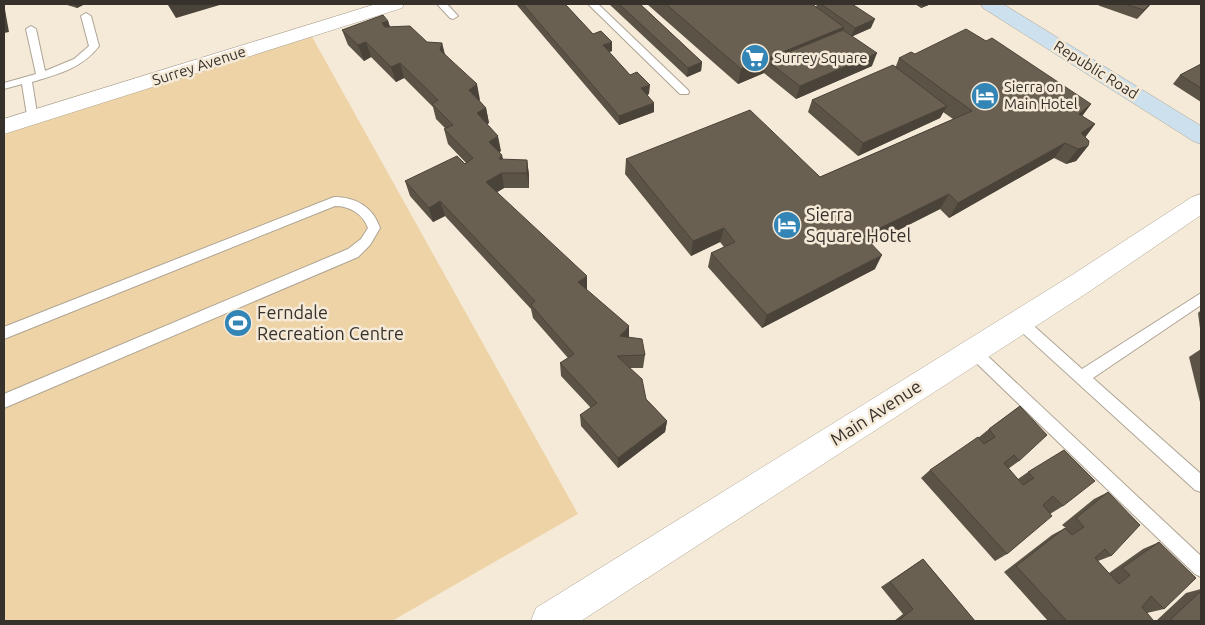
<svg xmlns="http://www.w3.org/2000/svg" width="1205" height="625" font-family="Ubuntu,sans-serif">
	<rect width="100%" height="100%" fill="#f5ead8"/>
	<path fill="#eed3a6" d="M311 35 578 514 392 621H4V133Z"/>
	<g fill="none" stroke-linecap="round" stroke-linejoin="round">
		<defs>
			<g id="service">
				<path d="M437 4H447L458 16 453 19 450 18Z"/>
				<path d="M588 4H598L688 90 689 92 688 94H680Z"/>
				<path d="M86 13 91 16 99 46C83 68 56 75 32 82L38 119 36 122H28L22 84 4 89V83L36 74 26 29 31 26 36 29 45 71 74 59 89 46 81 16Z"/>
				<path d="M334 197C356 197 373 207 380 228L370 245 358 257 4 408V394L348 249 361 239 368 228C363 214 350 206 335 206L4 339V327Z"/>
				<path d="M1201 293V305L1093 378 1201 474V492L1195 490 1015 326 1013 322 1015 318 1020 316 1025 318 1082 369Z"/>
				<path d="M973 345 978 347 1201 556V577L1195 574 968 355 966 351 968 347Z"/>
			</g>
			<path id="minor" d="M376 4H404L402 8 4 134V119Z"/>
			<path id="tertiary" d="M1201 194V215L1090 291 581 621H531L536 608 1072 275 1192 197Z"/>
			<path id="secondary" d="M981 4H1003L1201 126V144L1193 141 983 8Z"/>
		</defs>
		<use href="#service" stroke="#aea494" stroke-width="2"/>
		<use href="#minor" stroke="#aea494" stroke-width="1"/>
		<use href="#tertiary" stroke="#aea494" stroke-width="1"/>
		<use href="#secondary" stroke="#aea494" stroke-width="1"/>
		<use href="#service" fill="#fff" fill-rule="evenodd"/>
		<use href="#minor" fill="#fff" fill-rule="evenodd"/>
		<use href="#tertiary" fill="#fff" fill-rule="evenodd"/>
		<use href="#secondary" fill="#cce0ed" fill-rule="evenodd"/>
	</g>
	<g fill="#5a5346">
		<path d="M64 4H85L77 8Z"/>
		<path d="M516 4H565L593 34 612 51 609 52 630 75 649 94 647 95 654 112 619 125Z"/>
		<path d="M609 4H640L702 62 701 71 687 77Z"/>
		<path d="M647 4H812L816 7 817 4H852L871 28 852 36 872 66 796 99 764 73 738 84Z"/>
		<path d="M915 4H931L921 8Z"/>
		<path d="M1096 4H1151L1137 19 1100 6Z"/>
		<path d="M388 21 390 27 427 42 442 43 445 54 480 100H479L486 108 489 123 487 124 501 151 499 152 502 155 503 160H527L529 175V188H504L497 192 587 290 645 355 643 368H630L646 399 667 421 665 432 618 468 581 426 580 415 591 408 561 376 560 363 568 358 533 318 531 309 445 216 433 222 410 196 405 181 466 163 448 144 444 129H446L436 119 433 107 404 78 396 82 371 57 364 61 348 45 342 30Z"/>
		<path d="M915 54 1091 104 1082 116 1095 124 1085 137 1088 146 1076 161 1066 164 1054 158 949 218 940 209 871 244 875 269 762 328 708 267 711 253 724 247 720 242 691 256 625 174 626 159 820 177 953 119 943 112 940 118 858 156 808 112 812 100 896 66 899 58Z"/>
		<path d="M1201 64V102L1173 84 1180 75Z"/>
		<path d="M1201 310V336L1198 313Z"/>
		<path d="M1201 349V406L1189 357Z"/>
		<path d="M1020 406 1019 461 1008 469 1018 479 1028 472 1063 506 1050 514 1007 554 995 561 921 478 930 470 978 438 989 429Z"/>
		<path d="M1108 492 1111 556 1098 561 1109 573 1143 549 1159 542 1164 609 1147 613 1152 621H1048L1004 572 1052 535 1065 528H1066L1062 525 1094 499Z"/>
		<path d="M923 559 975 621H894L903 614 881 587Z"/>
		<path d="M1201 589V621H1156L1186 593Z"/>
	</g>
	<g fill="#4a4339">
		<path d="M4 4 9 32 4 33Z"/>
		<path d="M74 4H85L77 8Z"/>
		<path d="M173 4H223L176 18 168 5Z"/>
		<path d="M923 4H931L921 8Z"/>
		<path d="M1150 4H1151L1147 8 1137 19 1144 10Z"/>
		<path d="M875 19 871 28 851 37 855 28Z"/>
		<path d="M388 21 393 36 382 23Z"/>
		<path d="M844 27 839 43 767 61 764 73 738 84 741 69Z"/>
		<path d="M366 42 371 57 364 61 358 45Z"/>
		<path d="M612 42V51L603 54V45Z"/>
		<path d="M442 43 445 58 440 50Z"/>
		<path d="M877 53 872 66 796 99 800 86Z"/>
		<path d="M702 62 701 71 687 77 688 68Z"/>
		<path d="M400 63 404 78 396 82 391 67Z"/>
		<path d="M477 84 480 100 472 105 469 90Z"/>
		<path d="M650 85 649 94 640 97 641 88Z"/>
		<path d="M654 103V112L619 125V116Z"/>
		<path d="M1091 104 1080 119 1079 114Z"/>
		<path d="M947 106 940 118 858 156 863 143Z"/>
		<path d="M486 108 489 123 480 128 477 113Z"/>
		<path d="M1095 124 1084 139 1081 133Z"/>
		<path d="M498 136 501 151 491 157 489 142Z"/>
		<path d="M1065 143 1054 158 949 218 958 203Z"/>
		<path d="M1088 146 1076 161 1066 164 1078 149Z"/>
		<path d="M502 155 504 170 502 173 504 188 489 197 486 182Z"/>
		<path d="M527 160 529 175V188L527 173Z"/>
		<path d="M949 194 940 209 857 251 864 236Z"/>
		<path d="M440 201 445 216 433 222 429 208Z"/>
		<path d="M724 228 720 242 691 256 693 241Z"/>
		<path d="M882 255 875 269 762 328 767 315Z"/>
		<path d="M587 276V290L578 282Z"/>
		<path d="M629 326V339L620 336Z"/>
		<path d="M667 421 665 432 618 468V458Z"/>
	</g>
	<g fill="#696051" stroke="#4a4339">
		<path d="M523 4H565L593 34 601 31 612 42 603 45 630 75 637 72 650 85 641 88 654 103 619 116Z"/>
		<path d="M619 4H640L702 62 688 68Z"/>
		<path d="M666 4H812L844 27 741 69Z"/>
		<path d="M821 4H852L875 19 855 28Z"/>
		<path d="M1125 4H1150L1144 10Z"/>
		<path d="M383 15 388 21 382 23 385 27 410 26 427 42 442 43 440 50 477 84 469 90 486 108 477 113 498 136 489 142 502 155 499 159 527 160V173H502L486 182 587 276 578 282 629 326 620 336 642 339 645 355 617 356 642 379 646 399 667 421 618 458 580 415 597 403 560 363 574 354 531 305 535 301 440 201 429 208 405 181 457 156 465 164 473 158 444 129 453 125 432 104 438 100 400 63 391 67 366 42 358 45 342 30Z"/>
		<path d="M966 29 986 41 992 38 1091 104 1079 114 1095 124 1081 133 1089 141 1088 146 1078 149 1065 143 958 203 949 194 864 236 882 255 767 315 711 253 735 242 724 228 693 241 626 159 750 110 820 177 972 111 899 58 911 52 915 54Z"/>
		<path d="M843 30 877 53 800 86 767 61Z"/>
		<path d="M1201 64V88L1180 75Z"/>
		<path d="M893 65 947 106 863 143 812 100Z"/>
		<path d="M1020 406 1047 435 1019 461 1014 455 1004 463 1023 485 1034 478 1028 472 1064 450 1095 481 1063 506 1053 496 1043 505 1052 516 1007 554 930 470 978 437 984 444 995 437 989 429Z"/>
		<path d="M1108 492 1140 525 1111 556 1105 549 1095 558 1119 584 1130 575 1122 568 1159 542 1196 578 1164 609 1151 596 1142 607 1153 620 1152 621H1067L1016 566 1065 528 1072 535 1084 527 1076 518Z"/>
		<path d="M923 559 975 621H898L913 609 890 582Z"/>
		<path d="M1201 591V621H1173L1171 619Z"/>
	</g>
	<defs>
		<symbol id="supermarket-disc" viewBox="-11 -11 22 22"><circle r="9.5" fill="#3385b6" stroke="#f5ead8"/><path d="M-6-5.5h2.5l.6 2H6L4.5 2H-2.5L-4.4-4H-6ZM-1.5 3.2a1.3 1.3 0 1 0 .1 0ZM3 3.2a1.3 1.3 0 1 0 .1 0Z" fill="#fff"/></symbol>
		<symbol id="hotel-disc" viewBox="-11 -11 22 22"><circle r="9.5" fill="#3385b6" stroke="#f5ead8"/><path d="M-6-4.5h1.5V1H6V5H4.5V3h-9V5H-6ZM-4 0a1.8 1.8 0 1 1 3.6 0ZM.5 0V-2.5h3Q6-2.5 6 0Z" fill="#fff"/></symbol>
		<symbol id="stadium-disc" viewBox="-11 -11 22 22"><circle r="9.5" fill="#3385b6" stroke="#f5ead8"/><path d="M0-5a6.5 5 0 1 0 0 10a6.5 5 0 1 0 0-10ZM-3.5-1.8h7v3.6h-7Z" fill="#fff"/></symbol>
	</defs>
	<g fill-rule="evenodd">
		<use href="#supermarket-disc" x="739" y="42" width="32" height="32"/>
		<use href="#hotel-disc" x="969" y="80" width="32" height="32"/>
		<use href="#hotel-disc" x="771" y="209" width="32" height="32"/>
		<use href="#stadium-disc" x="222" y="307" width="32" height="32"/>
	</g>
	<g text-anchor="middle" stroke-width="5" stroke-linejoin="round" paint-order="stroke">
		<g font-size="15" fill="#36312b" stroke="#f5ead8" text-anchor="start">
			<text x="774" y="63">Surrey Square</text>
			<text x="1004" y="92">Sierra on<tspan x="1004" dy="17">Main Hotel</tspan></text>
		</g>
		<g font-size="15" fill="#36312b" stroke="#f5ead8">
			<text transform="translate(199 66) rotate(-18)" y="5">Surrey Avenue</text>
			<text transform="translate(1096 70) rotate(32)" y="5">Republic Road</text>
		</g>
		<g font-size="18" fill="#36312b" stroke="#f5ead8" text-anchor="start">
			<text x="806" y="221">Sierra<tspan x="806" dy="21">Square Hotel</tspan></text>
			<text x="257" y="319">Ferndale<tspan x="257" dy="21">Recreation Centre</tspan></text>
		</g>
		<g font-size="18" fill="#36312b" stroke="#f5ead8">
			<text transform="translate(876 413) rotate(-33)" y="6">Main Avenue</text>
		</g>
	</g>
	<rect width="1205" height="625" fill="none" stroke="#36312b" stroke-width="10"/>
</svg>
